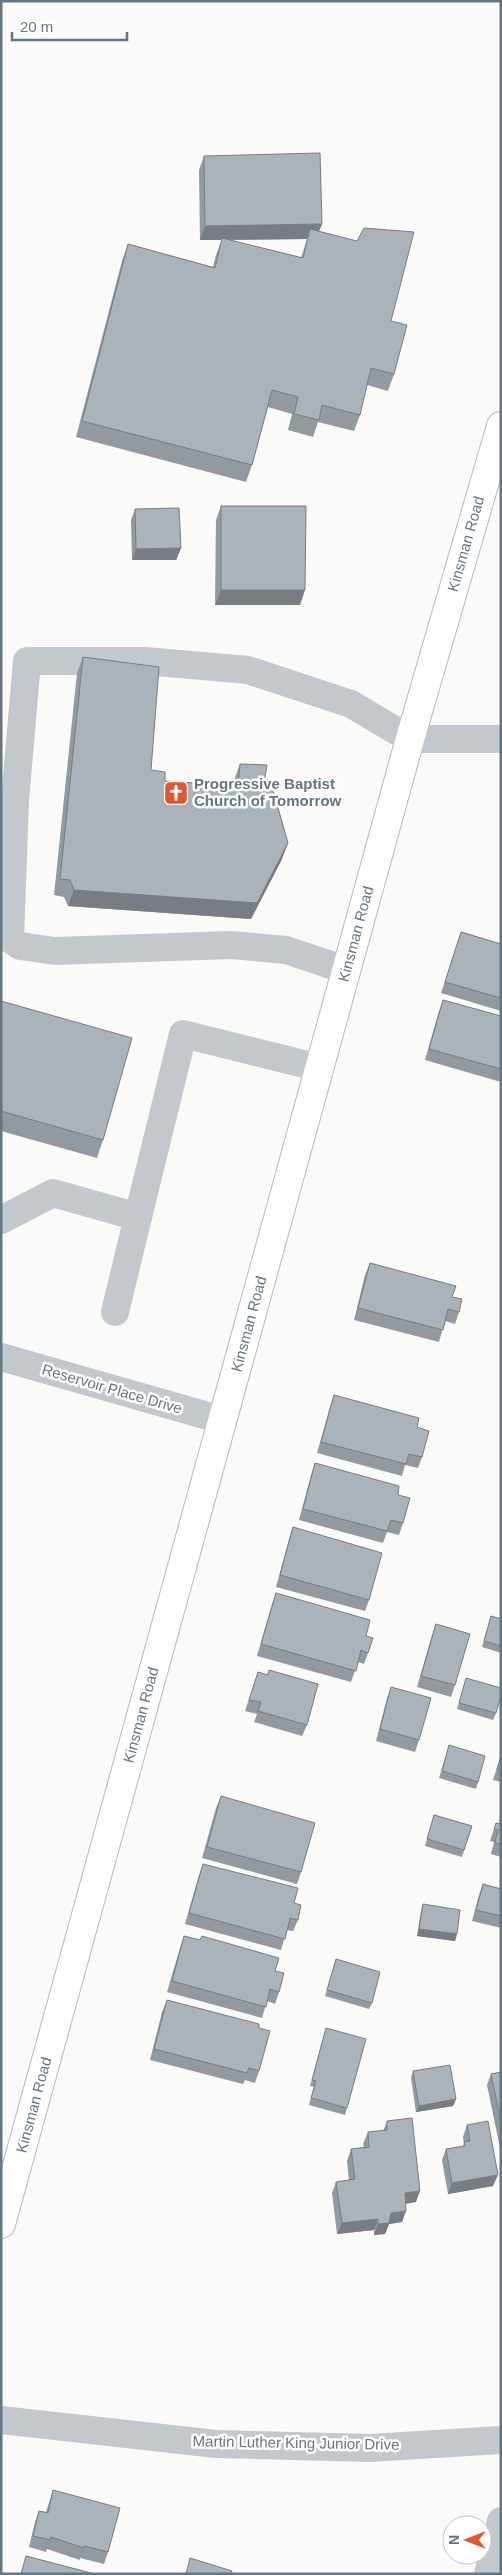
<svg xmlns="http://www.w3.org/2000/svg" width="502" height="2575" font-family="Helvetica,sans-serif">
	<rect width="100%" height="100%" fill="#fafaf8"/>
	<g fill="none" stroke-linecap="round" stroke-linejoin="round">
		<defs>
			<path id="major" d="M1 2224 410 739 501 426"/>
		</defs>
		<use href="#major" stroke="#b5babe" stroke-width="30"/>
		<g stroke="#c3c8cc" stroke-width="28">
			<path d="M346 970 286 950 231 945 55 951 20 946 10 939 15 801 27 661H145L248 670 351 704 410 739H501"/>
			<path d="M1 1220 53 1193 138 1217 183 1034 320 1068"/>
			<path d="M115 1312 138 1217"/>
			<path d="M1 1357 222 1420"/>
			<path d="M1 2420 216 2444 370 2448 501 2440"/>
			<path d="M488 2574 501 2521"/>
		</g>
		<use href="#major" stroke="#fff" stroke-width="28"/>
	</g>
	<g fill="#929a9f" fill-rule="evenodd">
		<path d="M204 156 322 224 319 231 391 321 394 374 388 391 367 385 360 415 354 431 318 422 313 437 288 430 292 414 268 407 252 465 246 482 76 437 122 261 128 244 213 267 216 255 222 240H200L199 170ZM307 239 301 258 229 240Z"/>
		<path d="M221 506 300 605H215L216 520Z"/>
		<path d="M135 509 181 548 176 560H132L131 520Z"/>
		<path d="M83 657 151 770 165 781 234 786V780L240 764 264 784 282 859 251 919 68 906 64 897 54 895 77 673Z"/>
		<path d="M461 932 501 944V1011L441 993Z"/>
		<path d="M443 1000 501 1016V1082L425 1060 439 1011Z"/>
		<path d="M1 1001 103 1140 97 1158 1 1131Z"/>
		<path d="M370 1263 452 1297 459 1312 455 1324 445 1321 439 1342 354 1320 365 1275Z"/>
		<path d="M334 1395 417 1427 422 1457 418 1468 405 1465 402 1476 317 1453 330 1407Z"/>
		<path d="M315 1463 398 1495 403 1523 399 1535 387 1532 383 1543 299 1520 311 1475Z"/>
		<path d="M293 1527 369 1600 365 1611 276 1587 289 1539Z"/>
		<path d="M276 1593 368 1653 364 1664 358 1662 351 1682 257 1656 272 1604Z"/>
		<path d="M491 1616 501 1619V1653L482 1647Z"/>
		<path d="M436 1624 455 1685 451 1697 417 1687 432 1635Z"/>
		<path d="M269 1670 307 1725 302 1736 254 1722 257 1714 245 1711 258 1672 267 1675Z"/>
		<path d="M466 1678 496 1713 493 1720 457 1709Z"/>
		<path d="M391 1687 419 1740 415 1752 376 1741 387 1698Z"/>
		<path d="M449 1745 478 1782 476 1789 439 1778Z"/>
		<path d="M501 1755V1782L493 1780Z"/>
		<path d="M221 1796 301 1872 297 1884 202 1858 216 1808Z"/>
		<path d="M434 1815 472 1826 462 1857 425 1846Z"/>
		<path d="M501 1815V1857L491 1854 494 1842 490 1841 496 1823H499Z"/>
		<path d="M203 1864 294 1903 298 1920 293 1931 287 1930 281 1950 185 1924 199 1875Z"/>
		<path d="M483 1884 501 1889V1928L472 1921 479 1895Z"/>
		<path d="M423 1904 457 1934 455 1941 417 1936 421 1911Z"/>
		<path d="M184 1936 275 1971 279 1992 275 2004 267 2001 262 2018 167 1992 180 1948Z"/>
		<path d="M336 1959 372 2003 369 2009 325 1996Z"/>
		<path d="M167 2000 259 2028V2071L255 2083 245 2080 243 2084 150 2060 162 2012Z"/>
		<path d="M326 2028 347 2108 345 2115 309 2105 314 2087 310 2086Z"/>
		<path d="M413 2071 456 2099 453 2106 416 2112 411 2078Z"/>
		<path d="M501 2072V2153L487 2085 491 2074Z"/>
		<path d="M387 2121 416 2202 406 2204 402 2222 389 2224 385 2234 374 2235V2230L337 2234 332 2193 336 2182 349 2180 347 2161 351 2149 364 2147 363 2144 368 2132 383 2131Z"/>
		<path d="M467 2125 493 2186 448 2194 442 2160 446 2149 463 2146 464 2143 463 2137Z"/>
		<path d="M53 2490 108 2552 104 2564 80 2558V2560L47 2549 46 2552 29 2547 35 2522 39 2511 46 2512Z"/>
	</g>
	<g fill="#777d82">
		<path d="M322 224 316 238 310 229 307 239 200 240 205 226Z"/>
		<path d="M181 548 176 560H132L136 549Z"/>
		<path d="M221 590H305L300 605H215Z"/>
		<path d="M288 843 282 859 251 919 68 906 74 890Z"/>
		<path d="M419 1929 457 1934 455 1941 417 1936Z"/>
		<path d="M456 2099 453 2106 416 2112 419 2106Z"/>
		<path d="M498 2175 493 2186 448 2194 452 2183Z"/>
		<path d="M420 2191 416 2202 400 2204 405 2193Z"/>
		<path d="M406 2211 402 2222 389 2224 385 2234 374 2235 378 2224 391 2213Z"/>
		<path d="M378 2219 374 2230 337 2234 342 2223Z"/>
	</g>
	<g fill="#aab3b9" stroke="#777d82">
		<path d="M320 153 322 224 205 226 204 156Z"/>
		<path d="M364 228 414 232 391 321 407 325 394 374 371 368 360 415 322 405 319 420 294 414 298 397 272 390 252 465 82 421 128 244 215 268 222 238 303 258 310 229 357 241Z"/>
		<path d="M221 506H306L305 590H221Z"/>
		<path d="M179 508 181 548 136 549 135 509Z"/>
		<path d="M83 657 159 667 151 770 165 772V781L238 786 240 764 267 765 264 784 273 790 288 843 257 903 74 890 70 880 60 879Z"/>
		<path d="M461 932 501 944V998L445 982Z"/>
		<path d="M443 1000 501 1016V1069L429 1049Z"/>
		<path d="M1 1001 132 1038 103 1140 1 1111Z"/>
		<path d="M370 1263 456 1286 452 1297 462 1299 459 1312 448 1309 443 1330 358 1308Z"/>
		<path d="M334 1395 419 1418 417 1427 429 1431 422 1457 409 1454 406 1464 321 1442Z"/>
		<path d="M315 1463 399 1486 398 1495 410 1498 403 1523 391 1520 387 1531 303 1509Z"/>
		<path d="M293 1527 382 1553 369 1600 280 1575Z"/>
		<path d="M276 1593 370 1620 366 1636 373 1638 368 1653 361 1650 356 1671 261 1644Z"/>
		<path d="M491 1616 501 1619V1646L484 1641Z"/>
		<path d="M436 1624 470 1634 455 1685 421 1676Z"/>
		<path d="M269 1670 318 1684 307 1725 258 1711 261 1702 249 1700 258 1672 268 1675Z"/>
		<path d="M466 1678 501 1688V1696L496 1713 459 1703Z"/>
		<path d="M391 1687 431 1698 419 1740 380 1729Z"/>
		<path d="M449 1745 485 1756 478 1782 442 1771Z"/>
		<path d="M501 1756V1770L497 1769Z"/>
		<path d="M221 1796 315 1823 301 1872 207 1847Z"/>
		<path d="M434 1815 472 1826 464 1850 427 1839Z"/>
		<path d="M501 1821V1844L495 1843 498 1830 494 1829 496 1823 500 1824Z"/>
		<path d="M203 1864 298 1888 294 1903 301 1905 298 1920 290 1918 285 1939 189 1913Z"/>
		<path d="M483 1884 501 1889V1916L476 1910Z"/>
		<path d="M423 1904 460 1910 457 1934 419 1929Z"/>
		<path d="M184 1936 200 1940 202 1936 279 1958 275 1971 284 1973 279 1992 270 1989 266 2007 172 1981Z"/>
		<path d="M336 1959 380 1972 372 2003 327 1990Z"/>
		<path d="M167 2000 259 2024V2028L270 2031 259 2071 249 2068 247 2073 154 2049Z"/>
		<path d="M326 2028 366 2039 347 2108 311 2098 316 2081 312 2080Z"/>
		<path d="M450 2065 456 2099 419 2106 413 2071Z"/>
		<path d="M501 2072V2121L491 2074Z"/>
		<path d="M412 2118 420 2191 405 2193 406 2211 391 2213 389 2223 378 2224V2219L342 2223 336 2182 355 2179 351 2149 369 2147 368 2132 387 2130V2121Z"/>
		<path d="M488 2121 498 2175 452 2183 446 2149 465 2146 464 2142 470 2141 467 2125Z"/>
		<path d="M53 2490 120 2508 108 2552 84 2546V2548L51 2537 50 2540 33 2536 39 2511 48 2513Z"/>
		<path d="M26 2556 91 2573V2574H21Z"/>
		<path d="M190 2558 232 2571 231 2574H186Z"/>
	</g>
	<defs>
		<symbol id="church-square" viewBox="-11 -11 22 22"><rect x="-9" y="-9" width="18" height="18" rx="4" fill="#e4572e" stroke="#fff"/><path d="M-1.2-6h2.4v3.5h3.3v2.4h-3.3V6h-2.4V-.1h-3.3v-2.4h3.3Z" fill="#fff"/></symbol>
	</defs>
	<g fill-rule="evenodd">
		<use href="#church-square" x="162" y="779" width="28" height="28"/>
	</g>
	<g text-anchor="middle" stroke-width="5" stroke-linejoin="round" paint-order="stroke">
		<g font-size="15" fill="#657683" stroke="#fff">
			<text transform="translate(466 544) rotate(-74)" y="5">Kinsman Road</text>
			<text transform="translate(356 934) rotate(-75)" y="5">Kinsman Road</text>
			<text transform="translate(249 1324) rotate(-75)" y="5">Kinsman Road</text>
			<text transform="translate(112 1389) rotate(16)" y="5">Reservoir Place Drive</text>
			<text transform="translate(141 1715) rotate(-75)" y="5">Kinsman Road</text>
			<text transform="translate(34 2105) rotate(-75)" y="5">Kinsman Road</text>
			<text transform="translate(296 2443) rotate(1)" y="5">Martin Luther King Junior Drive</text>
		</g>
		<g font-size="15" font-weight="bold" fill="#657683" stroke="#fff" text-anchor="start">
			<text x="194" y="789">Progressive Baptist<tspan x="194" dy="17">Church of Tomorrow</tspan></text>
		</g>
	</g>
	<rect width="502" height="2575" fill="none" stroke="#657683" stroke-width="5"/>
	<g transform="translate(467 2540) rotate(270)"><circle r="24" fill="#ffffff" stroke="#c1c8cd"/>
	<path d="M0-4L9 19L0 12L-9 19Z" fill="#e4572e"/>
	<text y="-8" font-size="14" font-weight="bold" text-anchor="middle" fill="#657683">N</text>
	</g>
	<path d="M12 32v8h115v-8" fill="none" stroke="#657683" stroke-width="2.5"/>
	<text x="20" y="32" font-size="15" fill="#657683" stroke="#ffffff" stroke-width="4" paint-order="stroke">20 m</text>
</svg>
